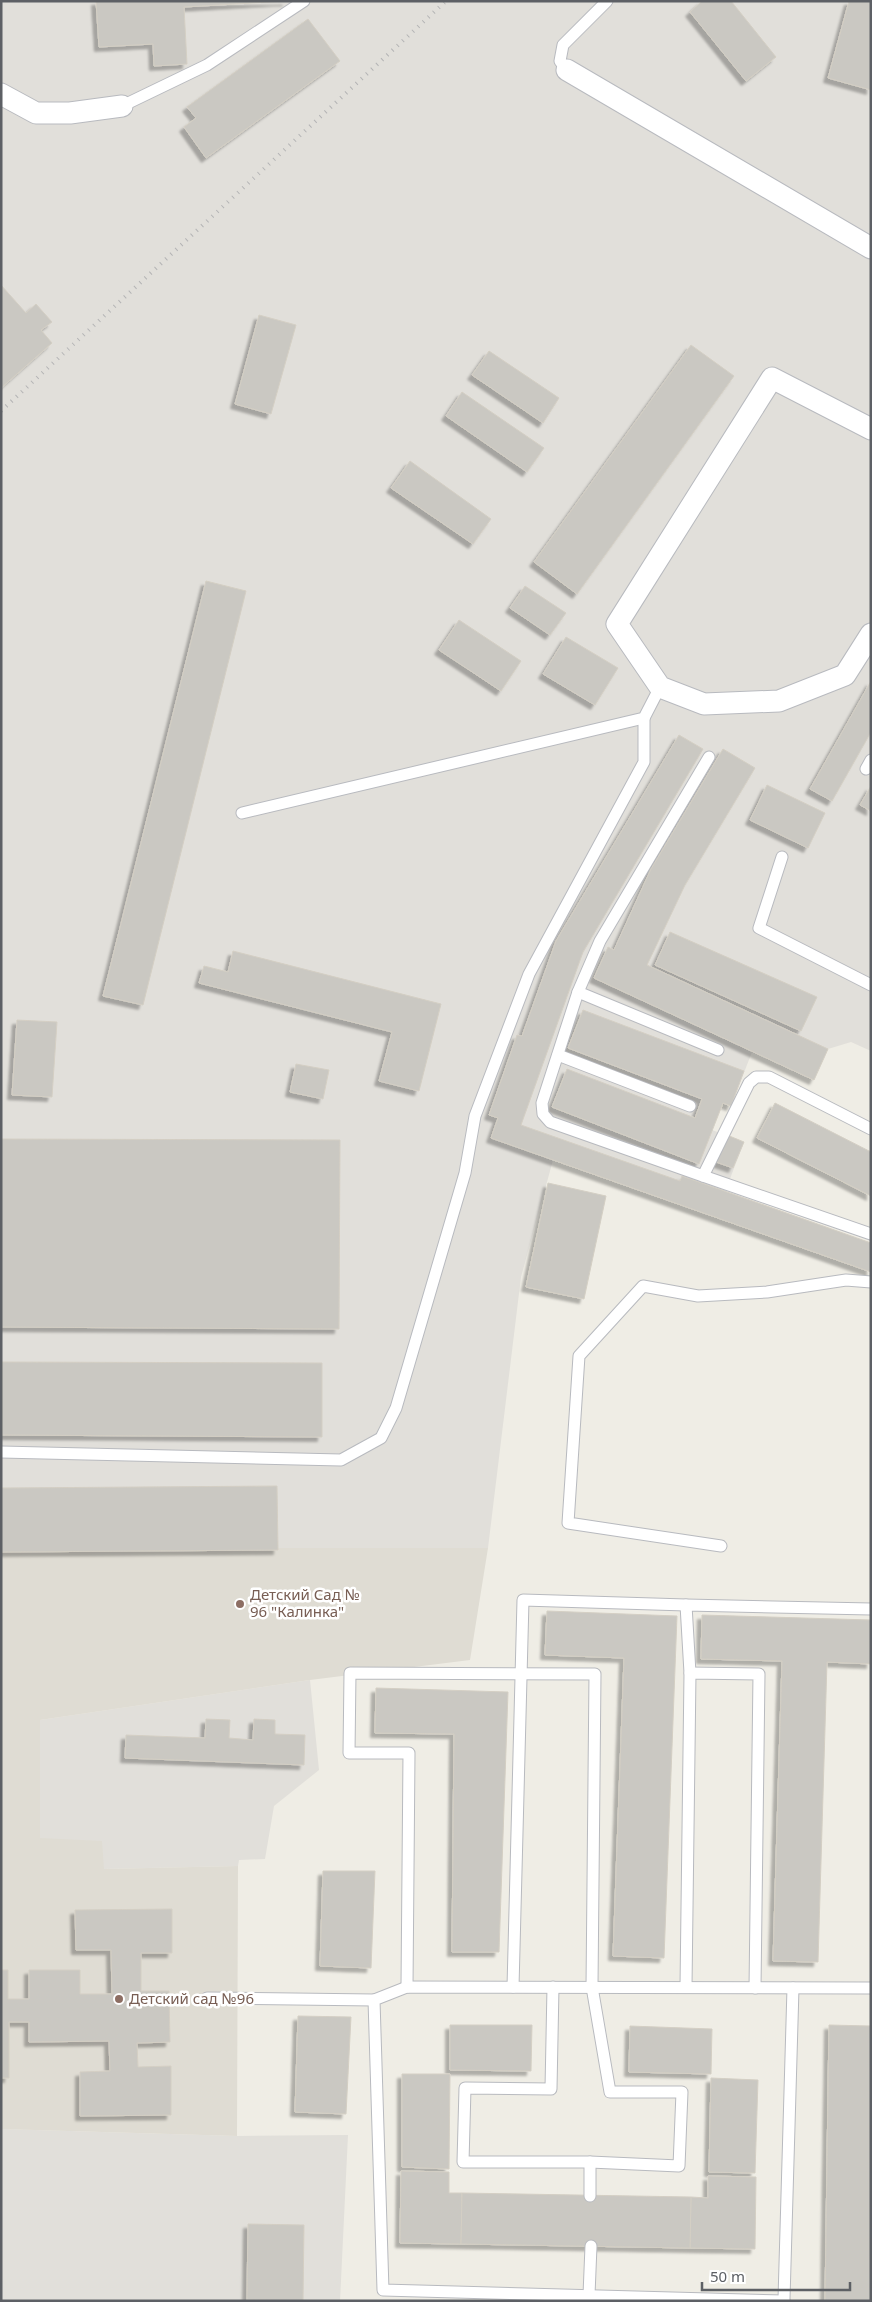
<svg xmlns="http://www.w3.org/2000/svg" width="872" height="2302" font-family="'Noto Sans',sans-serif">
	<defs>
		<filter id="shadow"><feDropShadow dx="-4.5" dy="4.5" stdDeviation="1" flood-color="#0004"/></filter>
	</defs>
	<rect width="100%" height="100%" fill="#efede5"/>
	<g fill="#e1dfda">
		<path d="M1 1H871V1051L851 1042 828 1049 814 1080 752 1052 731 1106 723 1103 712 1130 744 1142 725 1192 871 1243V1272L553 1160 521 1277 488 1548H1Z"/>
		<path d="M310 1680 319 1770 274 1806 265 1859 239 1860 238 1866 103 1869 40 1838V1720Z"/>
		<path d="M1 2129 237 2136 348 2135 340 2301H1Z"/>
	</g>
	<path fill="#dfdcd3" d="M1 1548H488L470 1660 310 1680 40 1720V1838L102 1841 104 1869 238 1866 237 2136 1 2129Z"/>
	<g fill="#cac8c2" stroke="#d4cfc4" filter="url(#shadow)">
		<path d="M96 1H287L184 7 187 64 154 66 153 44 99 47Z"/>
		<path d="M702 1H731L776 57 746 81 690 12Z"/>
		<path d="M849 1H871V90L828 78Z"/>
		<path d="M308 19 340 61 206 158 184 127 196 118 187 107Z"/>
		<path d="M1 285 26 313 36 304 52 322 41 330 52 343 1 388Z"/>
		<path d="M259 315 296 325 271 414 235 404Z"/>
		<path d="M691 345 734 376 577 594 534 562Z"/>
		<path d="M489 351 559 398 543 423 472 375Z"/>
		<path d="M462 392 544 448 527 472 446 416Z"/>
		<path d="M410 461 491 519 473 544 391 488Z"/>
		<path d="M206 581 246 591 143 1005 103 996Z"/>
		<path d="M525 586 566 613 550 635 510 608Z"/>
		<path d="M459 620 521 661 501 691 439 650Z"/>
		<path d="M566 637 618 668 595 705 543 674Z"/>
		<path d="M871 681V732L832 801 810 789Z"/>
		<path d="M679 735 703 749 583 952 521 1125 680 1181 682 1176 871 1243V1272L491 1138 498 1118 489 1115 517 1035 522 1036 556 941Z"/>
		<path d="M723 749 755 768 685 885 647 965 828 1049 814 1080 594 978 608 947 614 950 651 869Z"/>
		<path d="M767 785 825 813 808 848 750 820Z"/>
		<path d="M871 786V811L860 805Z"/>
		<path d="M670 932 817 997 801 1031 655 965Z"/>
		<path d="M233 951 441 1004 419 1091 379 1081 392 1032 199 983 204 966 228 972Z"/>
		<path d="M583 1010 744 1071 731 1106 723 1103 699 1164 552 1107 567 1069 695 1118 702 1099 568 1048Z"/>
		<path d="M17 1020 57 1022 52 1097 12 1095Z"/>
		<path d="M296 1064 329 1070 323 1099 290 1092Z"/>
		<path d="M775 1103 871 1152V1196L757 1138Z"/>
		<path d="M727 1135 744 1142 733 1168 716 1162Z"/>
		<path d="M1 1139 340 1140 339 1329 1 1327Z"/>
		<path d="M548 1183 606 1196 584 1299 526 1287Z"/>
		<path d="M2 1362 322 1363V1437L2 1435Z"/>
		<path d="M277 1486 278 1550 1 1552V1488Z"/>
		<path d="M547 1611 677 1616 664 1958 613 1956 624 1658 545 1655Z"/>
		<path d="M702 1615 871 1620V1664L827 1662 818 1962 773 1961 782 1661 701 1659Z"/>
		<path d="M376 1688 508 1692 499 1952H452L454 1734 375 1733Z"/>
		<path d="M206 1719 230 1720 229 1738 253 1740 254 1719 275 1720V1734L305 1735 304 1765 125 1758 126 1735 205 1738Z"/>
		<path d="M323 1871H375L371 1968 320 1966Z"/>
		<path d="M172 1909V1953H141V1991H169L170 2042 137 2043 138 2067 171 2066V2115L80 2116V2072L110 2071 109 2041 29 2042V2022H9V2078H1V1970H8V1999H29V1970H80V1994H112L111 1950H76L75 1910Z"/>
		<path d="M298 2016 351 2017 346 2114 295 2112Z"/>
		<path d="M450 2025H532L531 2071 450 2070Z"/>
		<path d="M829 2025 871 2026V2301H825Z"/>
		<path d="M630 2026 712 2029 711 2074 629 2072Z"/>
		<path d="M402 2074H450L449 2169 402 2167Z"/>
		<path d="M711 2078 758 2080 755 2173 709 2172Z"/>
		<path d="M401 2171 449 2172V2193H462L461 2244 400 2243Z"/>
		<path d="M708 2176 756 2177 755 2249 690 2248 691 2197 708 2198Z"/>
		<path d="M462 2193 691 2197 690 2248 461 2244Z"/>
		<path d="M248 2224 304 2225 303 2301 247 2300Z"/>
	</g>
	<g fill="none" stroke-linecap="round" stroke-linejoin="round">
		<defs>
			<g id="service">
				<path d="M567 70 560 61 563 45 607 1"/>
				<path d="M122 106 207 65 304 1"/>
				<path d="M866 769 871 760"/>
				<path d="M242 813 644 718 660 687"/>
				<path d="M782 857 759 928 871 985"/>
				<path d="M578 992 718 1050"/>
				<path d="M558 1055 690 1106"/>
				<path d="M871 1129 769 1077H756L749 1083 703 1176 871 1234"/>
				<path d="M703 1176 550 1122 543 1114 542 1103 578 992 600 941 709 757"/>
				<path d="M1 1452 341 1460 381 1438 396 1408 465 1173 475 1116 529 974 644 762V718"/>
				<path d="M721 1546 568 1523 579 1356 643 1286 698 1296 767 1292 846 1280 871 1282"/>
				<path d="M690 1673 686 1605 871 1609"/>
				<path d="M407 1987 409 1753H349L350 1673 595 1674 592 1987 610 2092H682L679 2166 590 2162H463L465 2088 551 2089 553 1987"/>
				<path d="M513 1987 523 1600 686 1605"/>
				<path d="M686 1987 690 1673 759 1674 755 1988"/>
				<path d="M207 1998 374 2000"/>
				<path d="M590 2196V2162"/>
				<path d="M589 2295 591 2246"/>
				<path d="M784 2299 793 1988"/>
				<path d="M784 2301 383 2290 374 2000 407 1987 871 1988"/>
			</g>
			<g id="minor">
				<path d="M567 70 871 248"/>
				<path d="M1 94 36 113H70L122 106"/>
				<path d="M871 429 772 378 617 624 660 687 704 704 779 701 845 675 871 634"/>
			</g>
		</defs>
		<use href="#service" stroke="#b8babf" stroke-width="13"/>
		<use href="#minor" stroke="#b8babf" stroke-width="23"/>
		<use href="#service" stroke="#fff" stroke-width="11"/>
		<use href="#minor" stroke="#fff" stroke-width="21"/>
		<path stroke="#b4b4b5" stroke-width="4" stroke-dasharray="1 6" stroke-linecap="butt" d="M1 411 446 1"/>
	</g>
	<g fill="#8d6e63" stroke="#fff" stroke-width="2">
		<circle cx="240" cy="1604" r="5"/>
		<circle cx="119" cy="1999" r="5"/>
	</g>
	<g text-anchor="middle" stroke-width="5" stroke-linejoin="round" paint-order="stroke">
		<g font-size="15" fill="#785e54" stroke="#fff" text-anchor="start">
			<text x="250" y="1600">Детский Сад №<tspan x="250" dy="17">96 "Калинка"</tspan></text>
			<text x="129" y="2004">Детский сад №96</text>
		</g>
	</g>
	<rect width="872" height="2302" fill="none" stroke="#5d6065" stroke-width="5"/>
	<path d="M702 2282v8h148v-8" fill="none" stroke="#5d6065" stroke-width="2.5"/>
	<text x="710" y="2282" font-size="15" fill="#5d6065" stroke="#ffffff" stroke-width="4" paint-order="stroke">50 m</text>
</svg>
